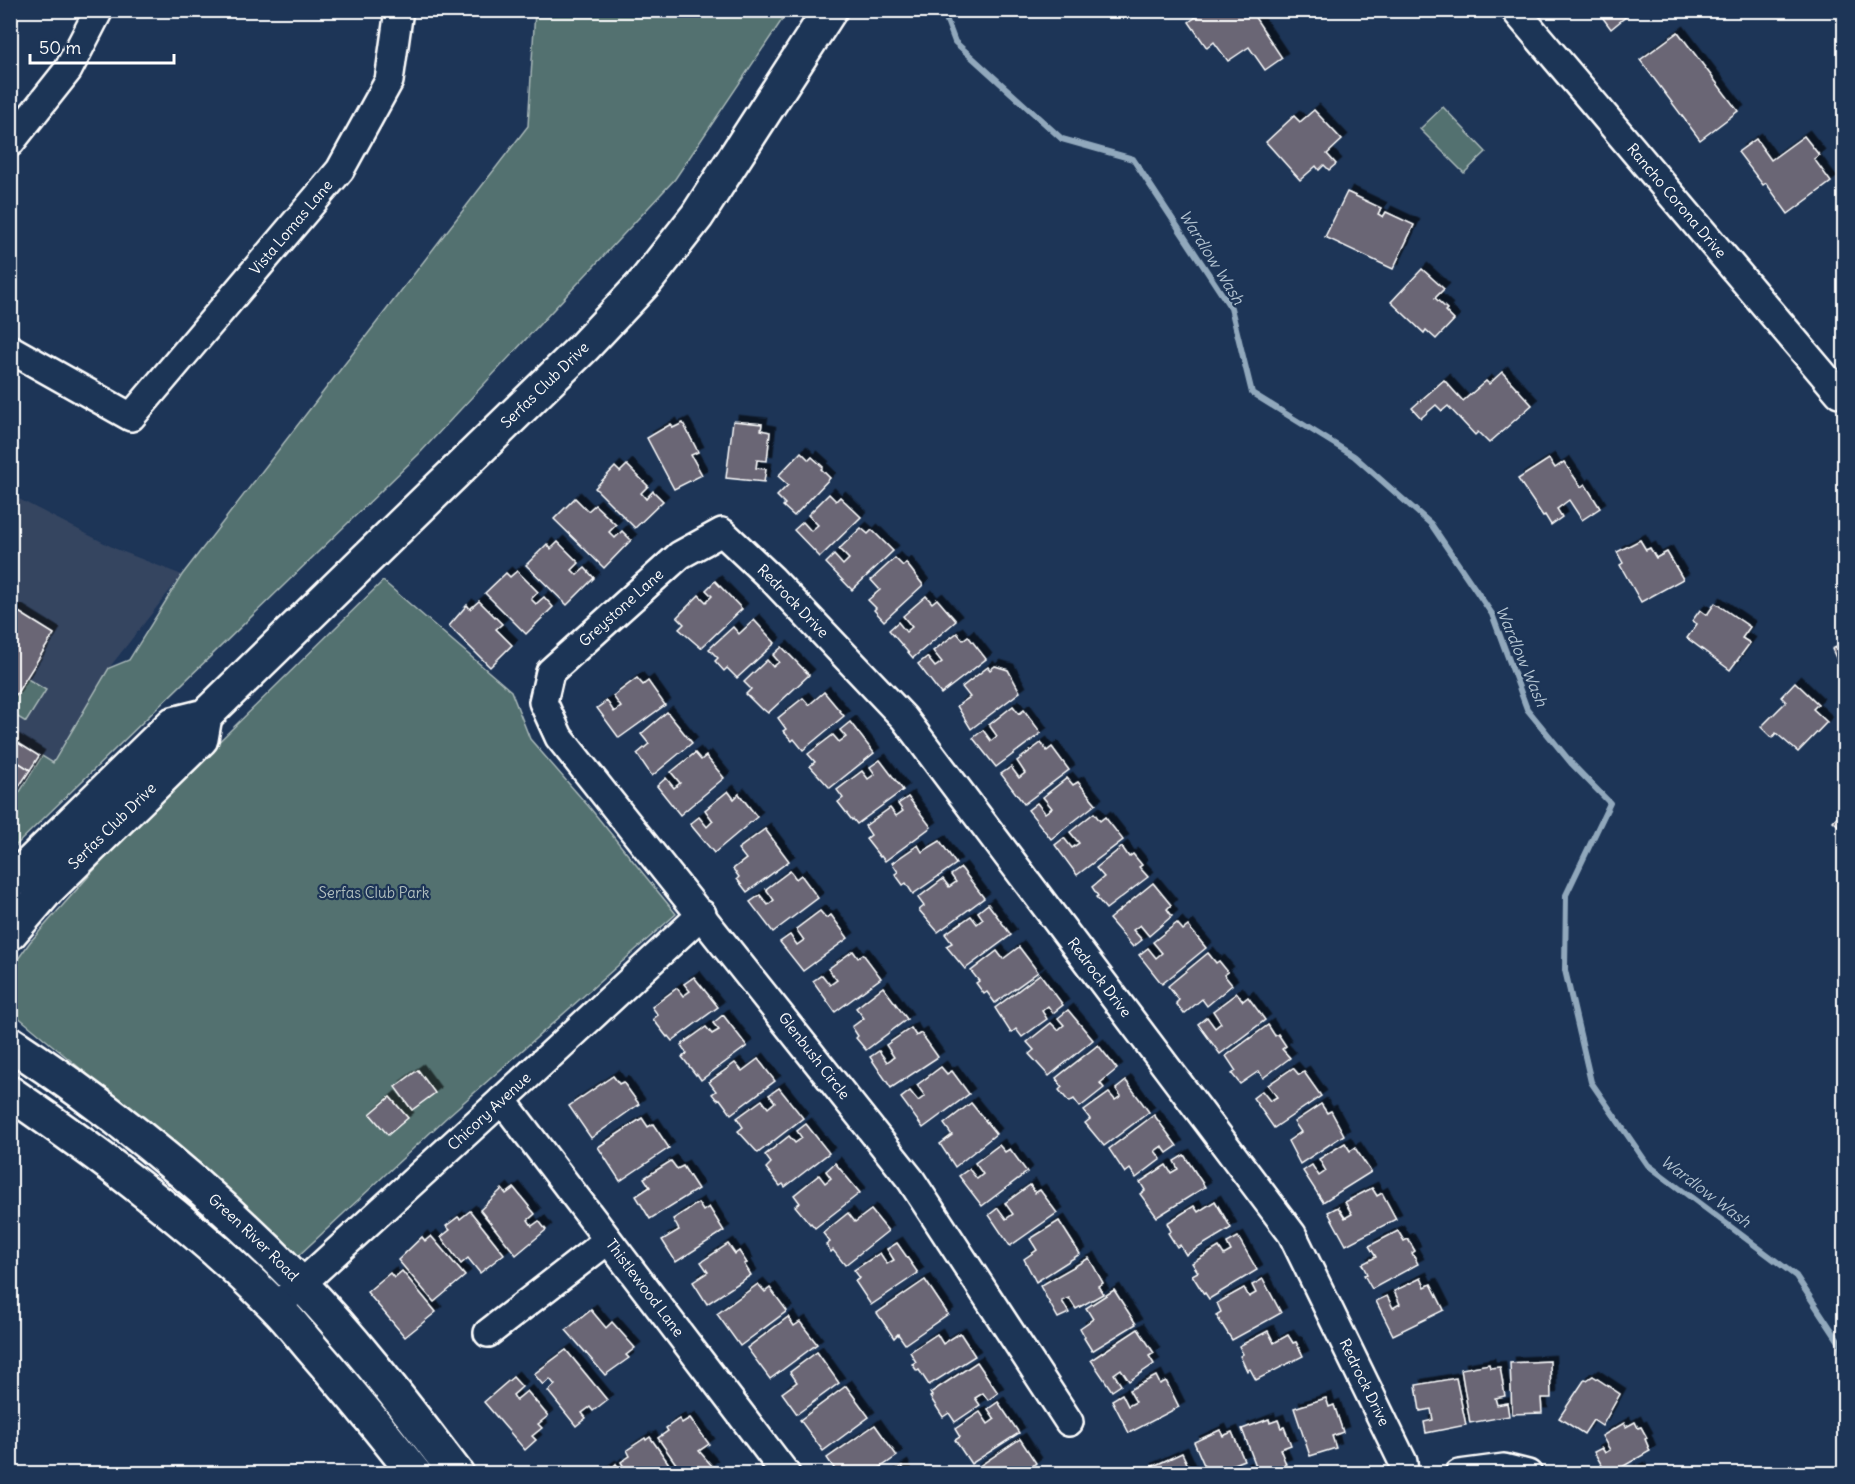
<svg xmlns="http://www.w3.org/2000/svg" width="1855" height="1484" font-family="Delius,sans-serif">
	<defs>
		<filter id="shadow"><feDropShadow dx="5.5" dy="-5.5" stdDeviation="0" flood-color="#0009"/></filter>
	</defs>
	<rect width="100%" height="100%" fill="#1d3557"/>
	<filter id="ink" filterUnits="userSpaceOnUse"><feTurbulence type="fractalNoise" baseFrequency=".0167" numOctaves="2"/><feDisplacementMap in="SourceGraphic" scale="12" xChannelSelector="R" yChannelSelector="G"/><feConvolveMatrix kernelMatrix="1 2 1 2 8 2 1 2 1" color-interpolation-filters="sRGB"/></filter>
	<g filter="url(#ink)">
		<path fill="#344460" d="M11 495 116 549 182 575 109 668 52 763 42 757 11 806Z"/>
		<g fill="#537170" stroke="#a9b8b8" stroke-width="1.5">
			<path d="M535 11H788L675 179 419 454 11 850V806L42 756 53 763 109 668 129 660 182 575 528 126Z"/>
			<path d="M1443 107 1486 152 1464 173 1420 129Z"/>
			<path d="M383 581 511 691 530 739 590 808 676 914 447 1117 297 1257 222 1186 11 1011V969L30 942 137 822Z"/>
			<path d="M26 678 46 690 26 722 11 713 10 704Z"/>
		</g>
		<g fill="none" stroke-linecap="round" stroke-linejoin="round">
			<path stroke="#91a8bc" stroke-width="6" d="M943 10 955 42 1062 139 1133 159 1231 308 1252 393 1354 456 1431 524 1492 614 1527 709 1572 764 1610 803 1566 895 1565 970 1591 1082 1648 1165 1796 1276 1840 1343 1844 1373"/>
		</g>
		<g fill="#6a6675" stroke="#fff" stroke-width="1.5" filter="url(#shadow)">
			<path d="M1206 10H1250L1282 58 1265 70 1249 47 1228 61 1214 42 1207 48 1189 22Z"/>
			<path d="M1597 10H1634L1611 29Z"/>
			<path d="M1678 32 1738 111 1700 140 1640 60Z"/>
			<path d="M1314 110 1342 140 1327 154 1336 164 1329 170 1324 165 1319 170 1316 166 1300 180 1266 142 1294 116 1300 122Z"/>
			<path d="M1804 136 1819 155 1814 159 1831 182 1788 214 1766 183 1763 185 1738 152 1756 139 1771 160Z"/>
			<path d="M1347 192 1381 208 1378 214 1383 217 1386 212 1414 225 1393 269 1325 237Z"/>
			<path d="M1422 269 1444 289 1435 298 1447 309 1445 311 1454 320 1436 339 1426 330 1424 333 1391 302Z"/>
			<path d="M1502 372 1532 405 1489 443 1478 432 1475 435 1448 406 1442 411 1436 405 1421 418 1412 408 1444 380 1463 401 1486 381 1489 384Z"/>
			<path d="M733 421 762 424 761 430 770 432 767 461 757 460 756 468 766 469 764 482 726 478Z"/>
			<path d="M683 423 698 452 691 455 702 475 674 489 647 438 671 424 673 428Z"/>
			<path d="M801 452 809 460 812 457 823 467 821 469 830 478 794 516 783 506 785 504 777 496 788 485 778 476Z"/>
			<path d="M1549 459 1555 468 1564 462 1581 487 1585 484 1600 508 1582 520 1569 500 1557 509 1562 517 1551 525 1545 515 1543 516 1518 479Z"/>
			<path d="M627 465 648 486 641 493 646 499 653 491 663 501 635 528 595 488 615 467 620 472Z"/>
			<path d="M829 494 836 501 840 497 861 517 820 557 794 530 803 522 811 531 818 525 808 515Z"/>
			<path d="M575 498 588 511 595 505 616 525 609 532 615 538 622 531 631 540 604 568 554 519Z"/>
			<path d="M861 528 868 534 872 530 893 551 852 590 826 563 834 555 843 565 849 559 839 549Z"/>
			<path d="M1640 540 1646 550 1650 548 1656 558 1667 552 1683 579 1641 602 1620 565 1623 563 1617 552Z"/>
			<path d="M558 542 579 563 572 570 577 575 585 568 594 578 567 605 526 565 547 544 551 549Z"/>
			<path d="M895 558 903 566 906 563 923 585 884 621 874 610 876 608 868 600 880 590 871 580Z"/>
			<path d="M517 571 538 592 531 599 536 604 544 597 553 607 526 634 485 593 506 573 510 577Z"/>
			<path d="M715 581 742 609 701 648 679 629 684 624 677 617 699 595 706 602 712 596 706 590Z"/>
			<path d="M926 596 932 603 937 599 956 621 913 658 889 630 898 622 906 632 912 627 903 616Z"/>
			<path d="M479 601 502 624 496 629 512 645 490 667 449 626 467 605 470 609Z"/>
			<path d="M1715 603 1750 627 1742 638 1750 643 1730 670 1687 638 1697 624 1692 621 1700 610 1707 615Z"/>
			<path d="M10 608 17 611 10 622Z"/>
			<path d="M17 611 54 634 10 704V622Z"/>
			<path d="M754 620 775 643 737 678 727 668 724 671 715 661 718 658 709 649 733 627 739 634Z"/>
			<path d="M957 633 963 640 968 636 986 659 941 694 918 664 927 657 935 667 942 662 933 651Z"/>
			<path d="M1844 643V675L1832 649Z"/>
			<path d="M782 647 809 675 768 713 763 709 762 710 746 694 751 689 744 682 767 660 773 667 779 662 773 655Z"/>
			<path d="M995 666 1008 670 1020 692 971 729 957 706 970 697 962 687 988 667 990 670Z"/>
			<path d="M637 678 643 685 648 681 665 705 619 738 597 708 607 701 614 712 621 707 613 696Z"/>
			<path d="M1795 682 1818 704 1813 709 1827 722 1798 752 1776 733 1772 738 1761 727 1786 702 1781 697Z"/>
			<path d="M824 692 844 716 803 750 794 739 792 741 783 731 786 729 778 718 803 698 809 705Z"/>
			<path d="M1013 706 1019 714 1024 710 1041 733 996 767 973 738 983 730 991 741 997 736 989 725Z"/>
			<path d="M667 712 692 743 652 776 637 754 649 744 641 734Z"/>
			<path d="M850 722 874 753 830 788 810 766 815 762 808 754 833 735 839 742 846 737 840 730Z"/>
			<path d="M10 738 39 756 30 770 10 757Z"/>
			<path d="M1041 743 1047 751 1052 747 1069 770 1024 804 1001 774 1011 767 1019 778 1025 773 1017 761Z"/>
			<path d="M695 753 701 760 706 756 724 778 680 815 657 786 666 778 674 788 680 783 671 772Z"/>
			<path d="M10 757 30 770 20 785 10 778Z"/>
			<path d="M880 760 903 790 857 824 853 819 852 820 838 802 843 798 837 790 862 771 868 779 875 774 870 767Z"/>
			<path d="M10 778 20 785 10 800Z"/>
			<path d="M1067 778 1073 785 1078 782 1096 804 1051 839 1028 810 1037 803 1045 813 1052 808 1043 797Z"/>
			<path d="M728 791 734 799 739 794 757 817 714 853 690 824 699 817 707 827 713 821 705 810Z"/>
			<path d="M908 797 931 827 885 861 881 856 880 857 866 839 871 835 865 826 890 808 896 816 903 811 898 804Z"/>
			<path d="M1844 809V831L1833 821Z"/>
			<path d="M1094 813 1100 821 1105 817 1123 840 1077 875 1055 845 1064 838 1072 848 1079 843 1070 832Z"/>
			<path d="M765 829 789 861 747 892 737 879 739 877 733 869 746 859 738 849Z"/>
			<path d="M940 841 956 864 913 894 906 883 903 885 895 874 898 872 892 863 918 845 922 852Z"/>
			<path d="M1122 847 1129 857 1133 854 1142 865 1139 867 1148 877 1106 909 1096 897 1098 896 1092 887 1104 877 1096 868Z"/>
			<path d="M961 868 984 898 938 932 919 910 924 906 918 898 943 879 949 887 956 882 951 875Z"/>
			<path d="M790 871 796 879 801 875 818 898 773 932 750 902 760 895 768 905 774 900 766 889Z"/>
			<path d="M1153 883 1171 905 1167 909 1172 916 1149 936 1140 925 1133 930 1142 940 1133 947 1109 919Z"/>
			<path d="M988 904 1011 935 965 969 946 946 952 943 945 934 971 916 977 924 983 919 978 912Z"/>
			<path d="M820 911 826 918 831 915 848 938 803 971 780 942 790 935 797 945 804 940 796 929Z"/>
			<path d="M1177 923 1183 930 1188 926 1206 948 1162 984 1139 955 1148 948 1156 958 1162 953 1153 942Z"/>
			<path d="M1019 947 1038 972 995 1003 987 992 984 994 976 983 979 981 971 971 997 951 1003 959Z"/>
			<path d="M853 951 858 958 863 954 881 978 835 1012 813 981 822 975 830 985 837 980 828 969Z"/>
			<path d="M1208 953 1216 963 1219 961 1228 972 1224 975 1232 985 1207 1006 1202 999 1184 1014 1176 1003 1179 1000 1168 986Z"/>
			<path d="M1040 974 1063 1005 1053 1013 1048 1006 1042 1011 1047 1019 1022 1037 1016 1029 1011 1033 995 1008Z"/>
			<path d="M694 977 718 1007 672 1041 668 1036 667 1037 653 1019 658 1015 652 1007 677 988 683 996 690 991 684 984Z"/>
			<path d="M883 987 907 1019 866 1050 856 1038 858 1036 852 1027 864 1018 856 1008Z"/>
			<path d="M1237 993 1243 1001 1248 997 1265 1020 1220 1054 1198 1024 1207 1017 1215 1028 1221 1023 1213 1011Z"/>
			<path d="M1068 1010 1093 1040 1049 1076 1029 1054 1034 1050 1027 1042 1051 1023 1058 1030 1064 1025 1058 1018Z"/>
			<path d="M723 1015 747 1046 701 1080 697 1074 696 1075 682 1057 687 1054 681 1045 706 1027 712 1034 719 1030 713 1023Z"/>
			<path d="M1268 1025 1275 1036 1278 1034 1286 1046 1282 1049 1290 1058 1263 1078 1259 1071 1240 1084 1232 1074 1236 1071 1226 1056Z"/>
			<path d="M911 1028 916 1036 921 1033 938 1057 891 1088 870 1057 879 1051 887 1062 894 1057 886 1045Z"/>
			<path d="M1098 1045 1117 1069 1100 1083 1104 1088 1080 1107 1074 1099 1069 1102 1059 1090 1062 1087 1056 1078Z"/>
			<path d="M758 1059 775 1081 731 1114 720 1099 717 1100 712 1094 716 1091 709 1082 735 1063 742 1071Z"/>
			<path d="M941 1067 947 1074 952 1071 969 1094 923 1128 901 1098 910 1091 918 1101 925 1096 917 1085Z"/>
			<path d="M1293 1068 1299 1075 1304 1072 1321 1096 1274 1128 1253 1098 1262 1091 1270 1101 1277 1097 1268 1085Z"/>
			<path d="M418 1070 435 1093 412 1110 395 1087Z"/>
			<path d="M613 1076 619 1084 623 1082 639 1104 591 1138 569 1106Z"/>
			<path d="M1126 1081 1149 1112 1104 1146 1085 1123 1090 1119 1084 1111 1109 1093 1115 1100 1121 1096 1116 1089Z"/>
			<path d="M779 1088 803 1118 758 1153 738 1131 743 1127 737 1118 762 1100 768 1108 775 1102 769 1095Z"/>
			<path d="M390 1097 408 1118 388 1135 370 1114Z"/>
			<path d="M971 1103 996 1134 955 1167 940 1144 952 1135 944 1124Z"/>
			<path d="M1321 1104 1327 1113 1331 1111 1344 1135 1300 1164 1288 1141 1301 1132 1294 1122Z"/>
			<path d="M1154 1115 1177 1146 1167 1153 1162 1146 1155 1151 1161 1159 1136 1178 1130 1169 1125 1173 1109 1149Z"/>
			<path d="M642 1118 648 1127 653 1124 669 1148 620 1181 598 1147Z"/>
			<path d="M806 1124 829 1153 785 1187 783 1184 780 1186 766 1168 771 1163 765 1155 789 1136 795 1143 802 1138 797 1131Z"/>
			<path d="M1345 1143 1350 1151 1355 1148 1371 1172 1323 1202 1303 1171 1312 1165 1319 1176 1326 1171 1319 1159Z"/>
			<path d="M999 1145 1005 1152 1010 1149 1027 1172 982 1206 959 1176 969 1169 977 1179 983 1174 975 1163Z"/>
			<path d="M1184 1155 1205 1187 1157 1217 1140 1194 1145 1190 1140 1182 1166 1165 1171 1173 1178 1169 1174 1161Z"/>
			<path d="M671 1161 677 1169 683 1166 698 1189 650 1219 636 1196 650 1187 644 1178Z"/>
			<path d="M835 1163 860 1193 815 1228 811 1223 810 1224 795 1206 800 1203 794 1195 819 1175 825 1183 831 1178 826 1171Z"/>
			<path d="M1030 1185 1035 1193 1040 1190 1057 1213 1010 1246 989 1215 998 1208 1006 1219 1013 1214 1005 1203Z"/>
			<path d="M514 1188 535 1214 528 1220 532 1226 539 1221 546 1230 516 1255 480 1210 502 1189 506 1194Z"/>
			<path d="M1372 1188 1377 1196 1382 1193 1396 1219 1346 1245 1328 1212 1338 1207 1345 1218 1352 1214 1345 1202Z"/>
			<path d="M1215 1201 1231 1228 1186 1255 1180 1245 1177 1247 1168 1233 1171 1231 1167 1223 1194 1206 1198 1212Z"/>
			<path d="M698 1203 703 1211 709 1207 724 1231 676 1262 662 1240 679 1230 673 1219Z"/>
			<path d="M871 1210 888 1231 845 1265 833 1250 831 1252 826 1245 830 1242 823 1233 848 1213 855 1222Z"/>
			<path d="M470 1211 504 1254 480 1273 468 1258 461 1264 441 1237 450 1230 446 1226 458 1217 460 1219Z"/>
			<path d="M1059 1221 1080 1254 1036 1282 1024 1259 1037 1250 1030 1239Z"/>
			<path d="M1398 1231 1404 1241 1408 1239 1415 1251 1412 1253 1418 1264 1372 1289 1364 1275 1367 1274 1362 1264 1376 1257 1369 1246Z"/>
			<path d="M431 1236 465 1276 434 1302 398 1260 422 1237 425 1241Z"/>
			<path d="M1238 1237 1257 1270 1209 1299 1205 1293 1204 1294 1192 1275 1198 1272 1192 1263 1219 1247 1224 1255 1231 1251 1227 1243Z"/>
			<path d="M897 1243 918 1273 871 1305 855 1281 860 1278 854 1270 880 1253 887 1264 894 1260 887 1249Z"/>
			<path d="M728 1244 735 1254 739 1251 747 1263 744 1264 751 1275 707 1304 693 1282 708 1272 701 1262Z"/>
			<path d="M1089 1258 1103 1283 1098 1286 1103 1294 1076 1309 1069 1298 1062 1301 1069 1313 1058 1318 1040 1286Z"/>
			<path d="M402 1271 436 1312 405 1337 367 1292 390 1273 394 1278Z"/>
			<path d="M1421 1278 1425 1287 1431 1284 1444 1310 1393 1335 1376 1301 1387 1296 1393 1308 1400 1304 1394 1291Z"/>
			<path d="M1263 1279 1281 1313 1232 1340 1216 1315 1221 1312 1217 1303 1244 1288 1249 1297 1256 1293 1252 1285Z"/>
			<path d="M925 1280 948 1314 905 1344 898 1334 894 1338 877 1313Z"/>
			<path d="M758 1284 765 1292 770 1288 787 1311 740 1346 717 1314Z"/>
			<path d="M1114 1290 1136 1324 1092 1351 1084 1338 1085 1337 1080 1328 1093 1319 1086 1308Z"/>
			<path d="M591 1310 606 1328 612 1322 635 1348 626 1355 629 1358 605 1375 566 1330Z"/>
			<path d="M788 1317 794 1326 800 1322 817 1344 770 1379 747 1348Z"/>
			<path d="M1138 1329 1154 1353 1149 1356 1154 1364 1129 1381 1121 1369 1114 1374 1121 1385 1112 1391 1091 1360Z"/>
			<path d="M1268 1331 1274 1343 1288 1335 1293 1343 1296 1342 1303 1356 1256 1380 1250 1369 1247 1371 1240 1356 1243 1354 1239 1346Z"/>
			<path d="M960 1333 975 1356 929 1385 919 1370 917 1371 912 1364 916 1362 910 1352 937 1334 943 1344Z"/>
			<path d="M566 1350 607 1400 593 1411 590 1407 582 1413 586 1418 576 1426 548 1391 555 1385 550 1379 543 1385 534 1374Z"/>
			<path d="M817 1352 839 1383 797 1414 782 1393 797 1382 790 1372Z"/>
			<path d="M1550 1361 1551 1398H1541L1542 1413 1512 1414 1510 1363Z"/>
			<path d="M977 1362 998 1393 988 1400 983 1393 975 1398 980 1405 955 1422 949 1413 943 1417 930 1397 932 1396 930 1393Z"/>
			<path d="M1489 1364 1490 1368 1500 1367 1505 1396 1495 1398 1497 1405 1507 1403 1509 1416 1470 1423 1461 1369Z"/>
			<path d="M1156 1376 1160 1384 1166 1381 1179 1407 1129 1433 1112 1400 1122 1394 1128 1406 1136 1402 1129 1390Z"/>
			<path d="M1593 1376 1620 1394 1602 1426 1593 1420 1584 1434 1559 1418 1585 1379 1587 1380Z"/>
			<path d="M513 1377 522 1387 513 1395 516 1400 527 1391 548 1416 538 1424 542 1428 532 1436 536 1440 525 1450 484 1402Z"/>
			<path d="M1456 1378 1466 1425 1426 1433 1424 1422 1433 1420 1431 1409 1420 1411 1416 1385Z"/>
			<path d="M846 1386 869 1417 823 1451 800 1420Z"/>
			<path d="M1326 1398 1329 1407 1334 1405 1343 1432 1332 1436 1336 1448 1310 1456 1294 1408Z"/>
			<path d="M998 1402 1019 1433 971 1464 955 1440 960 1437 955 1429 980 1412 988 1424 995 1419 988 1409Z"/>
			<path d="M690 1418 709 1444 699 1451 712 1466 702 1474H683L658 1438 668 1431 666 1428 679 1419 682 1423Z"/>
			<path d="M1269 1419 1270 1423 1278 1420 1281 1428 1284 1427 1291 1445 1280 1449 1286 1464 1259 1474 1242 1429Z"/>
			<path d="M1635 1422 1638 1428 1641 1427 1647 1438 1645 1439 1650 1451 1610 1474H1607L1594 1452 1602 1448 1605 1453 1610 1450 1602 1436 1624 1423 1626 1427Z"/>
			<path d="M875 1425 897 1456 871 1474H838L827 1458Z"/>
			<path d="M1220 1430 1223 1436 1232 1432 1244 1460 1231 1465 1235 1473 1246 1468 1249 1474H1208L1194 1442Z"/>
			<path d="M650 1437 676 1474H628L621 1462 630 1456 627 1450 645 1438 646 1440Z"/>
			<path d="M1020 1439 1036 1463 1023 1474H978L975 1469Z"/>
			<path d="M1182 1453 1192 1474H1149L1147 1469Z"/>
			<path d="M616 1464 623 1474H599L610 1466 612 1468Z"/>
			<path d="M902 1466 906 1474H890Z"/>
			<path d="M1639 1468 1643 1474H1624L1630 1470 1632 1472Z"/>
		</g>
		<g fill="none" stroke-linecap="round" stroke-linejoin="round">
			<defs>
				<g id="minor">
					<path id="s1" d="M1515 10 1839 393"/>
					<path d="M10 143 68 70 99 10"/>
					<path id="s2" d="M10 349 131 417 340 170 389 81 399 10"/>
					<path id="s3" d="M502 1100 786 1474"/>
					<path id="s4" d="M286 1298 502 1100 702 914"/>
					<path d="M488 1333 608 1240"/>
					<path id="s5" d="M1069 1422 911 1180 559 737 543 702 550 672 680 555 722 532 772 579 904 718 1292 1234 1403 1462 1404 1474"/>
					<path d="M1459 1474 1504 1468 1528 1474"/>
				</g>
				<g id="major">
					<path id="s6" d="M10 883 173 724 205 716 584 347 646 281 697 216 830 10"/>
					<path id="s7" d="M10 933 47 890 201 739 205 716"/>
					<path id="s8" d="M10 1043C115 1112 214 1193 301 1284 358 1343 407 1409 457 1474"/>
					<path d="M10 1093C103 1157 195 1226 275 1306 289 1320 301 1336 314 1351 349 1391 382 1432 415 1474"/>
				</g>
			</defs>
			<use href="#minor" stroke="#fff" stroke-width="32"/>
			<use href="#major" stroke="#fff" stroke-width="38"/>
			<use href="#minor" stroke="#1d3557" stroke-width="27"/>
			<use href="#major" stroke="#1d3557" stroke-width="33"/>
		</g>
	</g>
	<g text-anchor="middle" stroke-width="4.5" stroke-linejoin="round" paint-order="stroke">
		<g font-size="15" fill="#fff" stroke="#1d3557">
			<text dy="5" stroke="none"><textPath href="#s1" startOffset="250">Rancho Corona Drive</textPath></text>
			<text dy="5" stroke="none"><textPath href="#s2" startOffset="387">Vista Lomas Lane</textPath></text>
			<text dy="5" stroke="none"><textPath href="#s6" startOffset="735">Serfas Club Drive</textPath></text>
			<text dy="5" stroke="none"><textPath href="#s5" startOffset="1246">Redrock Drive</textPath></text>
			<text dy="5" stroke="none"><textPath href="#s5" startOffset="1020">Greystone Lane</textPath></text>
			<text dy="5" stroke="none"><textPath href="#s7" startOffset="148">Serfas Club Drive</textPath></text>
			<text dy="5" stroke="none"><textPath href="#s5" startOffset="1732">Redrock Drive</textPath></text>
			<text transform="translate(814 1056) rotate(52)" y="5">Glenbush Circle</text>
			<text dy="5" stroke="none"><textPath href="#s4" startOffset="276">Chicory Avenue</textPath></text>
			<text dy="5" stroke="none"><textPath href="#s8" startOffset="312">Green River Road</textPath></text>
			<text dy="5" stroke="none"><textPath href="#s3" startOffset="236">Thistlewood Lane</textPath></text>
			<text dy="5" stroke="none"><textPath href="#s5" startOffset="2218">Redrock Drive</textPath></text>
		</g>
		<g font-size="15" fill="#b2bfbf" stroke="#1d3557">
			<text x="374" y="898">Serfas Club Park</text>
		</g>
		<g font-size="16" font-style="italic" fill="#b5c5d2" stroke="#1d3557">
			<text transform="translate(1212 257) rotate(58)" y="6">Wardlow Wash</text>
			<text transform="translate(1522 656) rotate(67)" y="6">Wardlow Wash</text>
			<text transform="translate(1706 1191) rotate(37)" y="6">Wardlow Wash</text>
		</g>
	</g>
	<rect width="1855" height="1484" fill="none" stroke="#1d3557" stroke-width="36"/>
	<rect x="18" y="18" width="1819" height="1448" fill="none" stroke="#fff" stroke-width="2" filter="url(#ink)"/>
	<path d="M30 54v9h144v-9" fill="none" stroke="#ffffff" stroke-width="3"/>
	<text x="39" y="54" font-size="18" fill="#ffffff" stroke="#1d3557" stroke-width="4.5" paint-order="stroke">50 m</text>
</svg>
